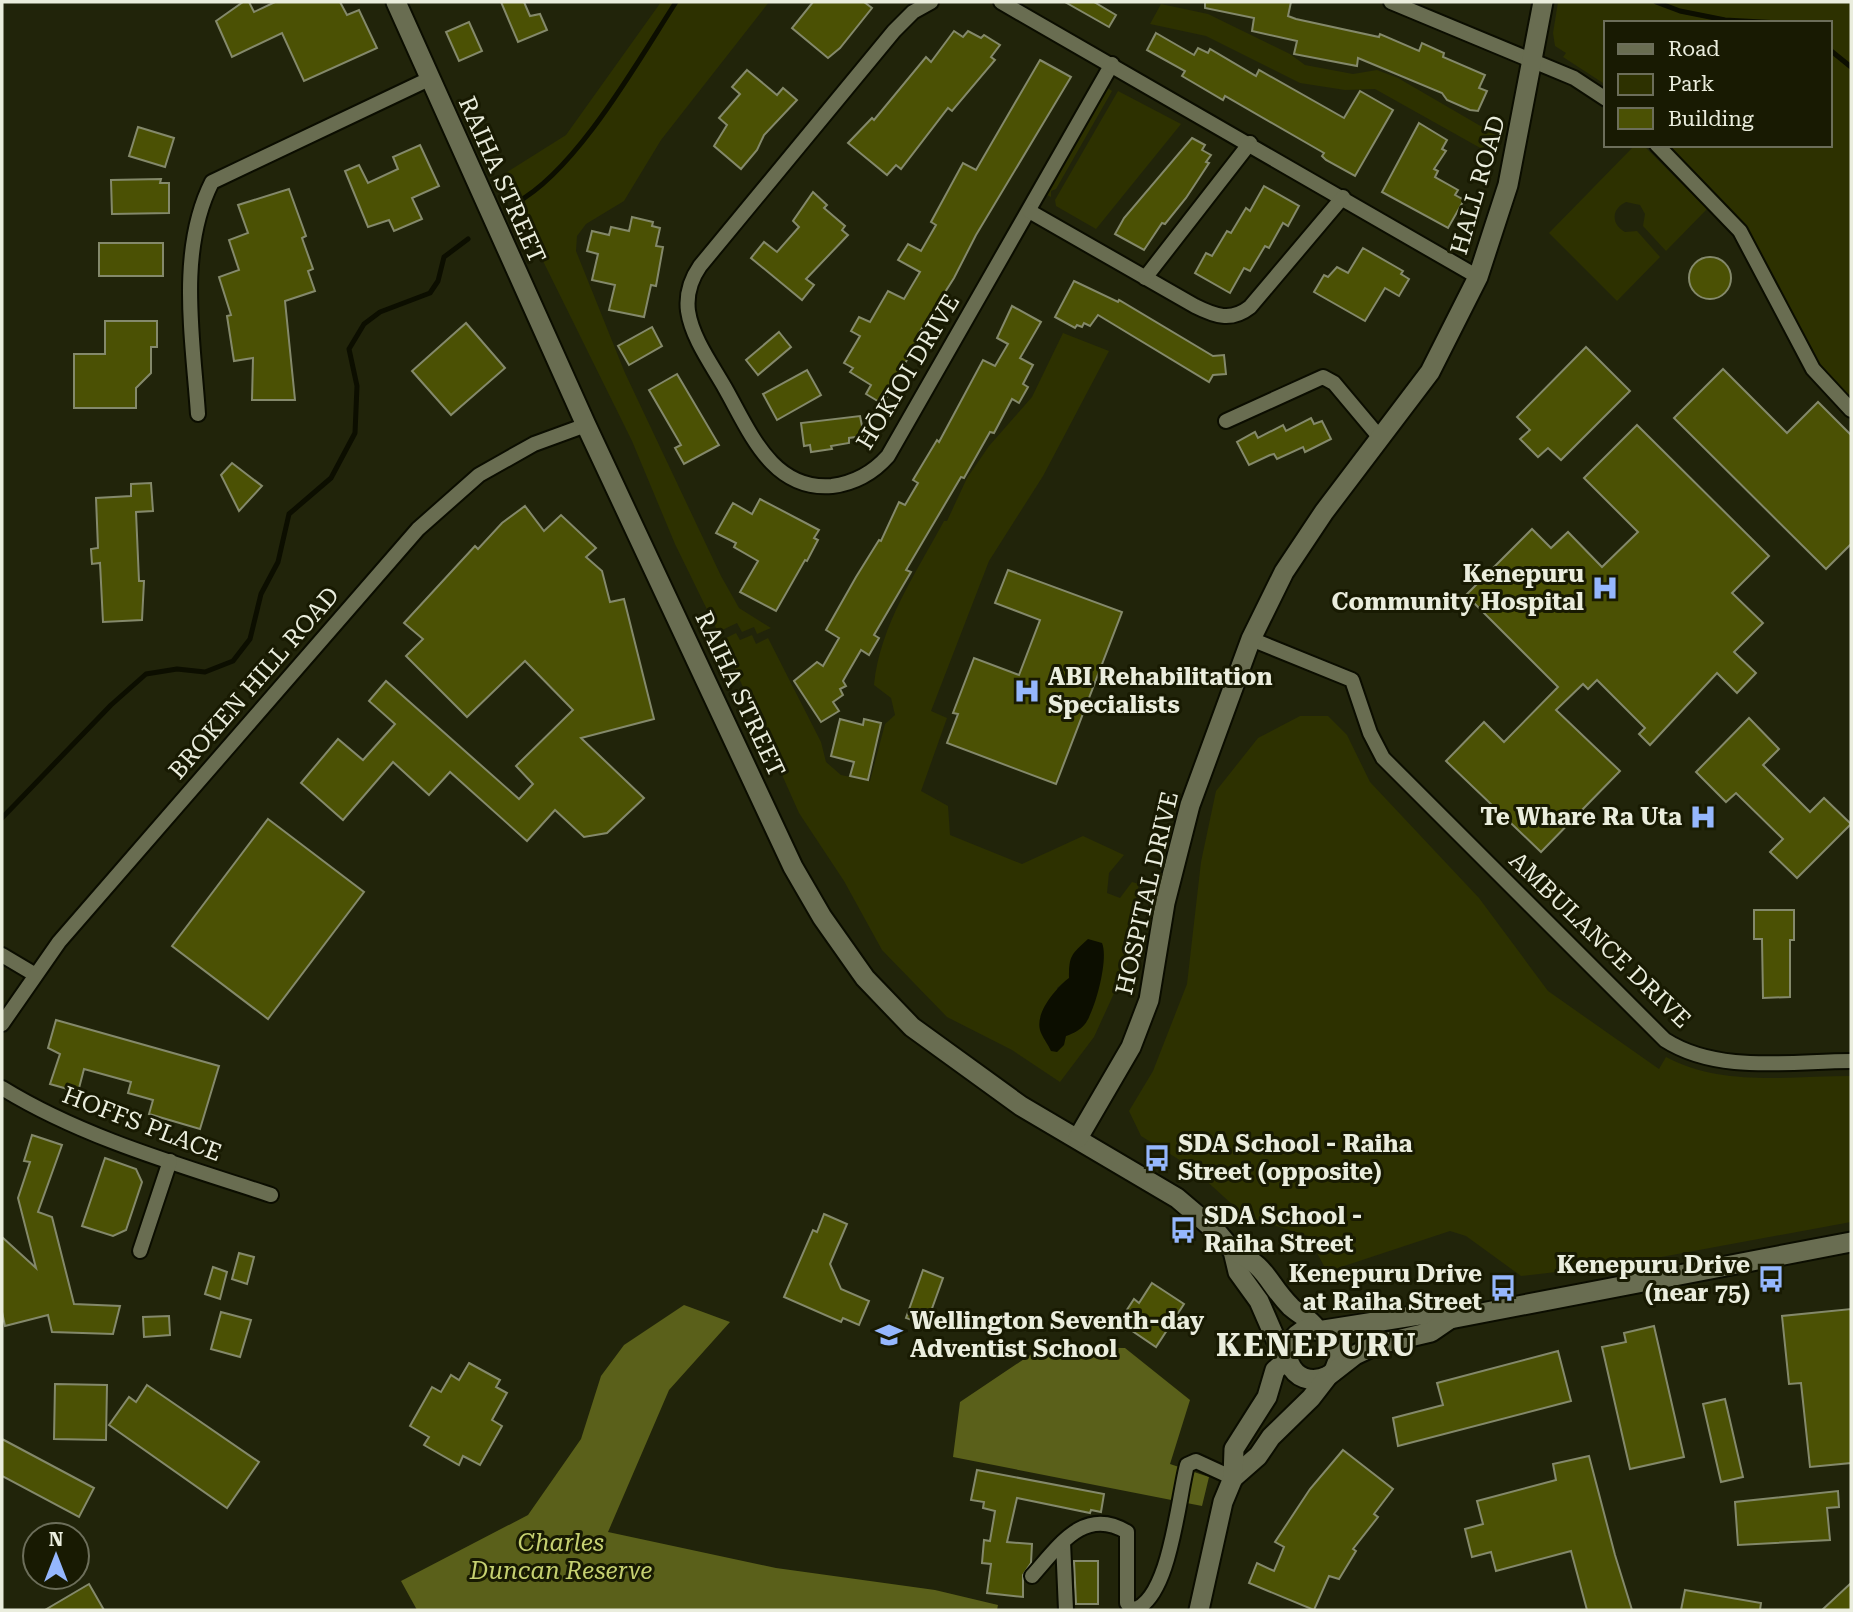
<svg xmlns="http://www.w3.org/2000/svg" width="1853" height="1612" font-family="'Roboto Serif',serif">
	<rect width="100%" height="100%" fill="#21240a"/>
	<g fill="#2d3100" fill-rule="evenodd">
		<path d="M661 2H769L661 140 624 201 586 224 577 236 576 251 625 373 721 576 739 608 771 628 757 634 754 627 742 632 737 623 718 632 675 544 632 441 501 176 566 135Z"/>
		<path d="M1558 2H1851V401L1817 363 1745 226 1667 145H1830V23H1606V85L1563 57 1566 53 1555 46 1553 33Z"/>
		<path d="M1161 4 1208 14 1290 54 1305 65 1353 74 1377 70 1398 78 1496 135 1491 154 1375 89 1345 90 1300 83 1206 36 1150 24Z"/>
		<path d="M1108 88 1112 91 1056 189 1051 191V197L1047 195Z"/>
		<path d="M1118 91 1181 124 1096 229 1056 206 1055 200Z"/>
		<path d="M1635 145H1643L1707 209 1666 251 1643 226 1645 214 1640 205 1626 202C1611 209 1611 224 1625 232L1637 231 1660 257 1617 301 1549 233Z"/>
		<path d="M1063 333 1109 351 1043 476 989 561 931 711 947 718 921 791 948 806 950 835 1022 864 1083 836 1124 855 1109 873 1107 893 1120 898 1132 882 1139 884 1133 914 1132 954 1094 1037 1060 1082 1012 1050 947 1017 882 950 844 881 799 813 722 640 736 633 740 640 752 635 756 644 768 638 821 742 826 762 841 775 870 781 885 724 895 715 891 698 874 685C880 625 916 573 944 521H947L967 478 989 446 1032 397ZM1069 967 1093 1001C1088 1020 1084 1029 1066 1036L1057 988 1069 978Z"/>
		<path d="M1300 716H1328L1347 735 1370 782 1479 898 1548 991 1659 1069 1666 1057C1721 1087 1791 1076 1851 1076V1222L1618 1265 1521 1276 1466 1236 1450 1231 1335 1269 1324 1266 1308 1236 1245 1216 1191 1167 1141 1136 1129 1111 1153 1071 1187 984 1201 862 1216 791 1258 738Z"/>
	</g>
	<g fill="#5a601a">
		<path d="M684 1305 730 1322 669 1390 608 1532 776 1568 935 1590 998 1605 997 1610H417L401 1581 528 1515 581 1439 601 1376 624 1345Z"/>
		<path d="M1042 1347 1125 1348 1190 1400 1170 1464 1209 1477 1202 1506 953 1457 960 1402Z"/>
	</g>
	<path fill="#0c0e00" d="M1088 939 1102 943C1109 959 1095 1011 1085 1024 1079 1031 1074 1033 1066 1036L1064 1045 1057 1052 1051 1051C1048 1044 1042 1037 1040 1030 1035 1012 1057 987 1069 978 1069 955 1071 955 1088 939Z"/>
	<g fill="none" stroke-linecap="round" stroke-linejoin="round">
		<g stroke="#0c0e00" stroke-width="5">
			<path d="M1656 2 1680 11 1725 20 1781 23"/>
			<path d="M1830 50 1851 67"/>
			<path d="M516 203C577 170 638 61 676 2"/>
			<path d="M2 818 111 705 146 674 177 669 205 672 233 661 250 639 261 594 278 562 289 514 331 478 355 433 357 386 349 349 364 324 380 312 430 293 438 281 444 257 468 239"/>
		</g>
	</g>
	<g fill="#4b5104" stroke="#84896b" stroke-width="2">
		<path d="M243 2H249L254 12 275 2H340L347 15 359 10 377 48 304 81 282 33 232 57 216 21Z"/>
		<path d="M501 2H524L530 16 540 14 547 30 518 42Z"/>
		<path d="M813 2H864L872 8 840 48 828 58 792 28Z"/>
		<path d="M1065 2H1094L1116 15 1109 27Z"/>
		<path d="M1205 2H1291L1288 16 1296 19 1379 37 1380 34 1419 51 1422 43 1444 53 1443 57 1485 75 1479 88 1487 91 1478 111 1470 110 1447 100 1442 93 1358 58 1357 66 1294 54 1297 41 1252 31 1254 18 1205 8Z"/>
		<path d="M469 22 482 51 459 61 446 32Z"/>
		<path d="M954 31 963 37 968 31 981 38 984 35 1000 45 991 57 995 60 952 111 948 108 901 169 896 165 887 175 848 143 872 118 874 120 926 57 931 62Z"/>
		<path d="M1156 33 1194 55 1198 48 1208 53 1210 49 1256 76 1259 70 1344 118 1360 91 1393 110 1355 176 1326 160 1322 156 1324 153 1225 96 1223 100 1182 76 1185 71 1147 50Z"/>
		<path d="M1040 60 1071 77 976 235 954 278 919 333 920 340 892 383 894 384 887 397 881 403 866 394 871 385 850 372 853 368 844 363 860 336 851 331 859 317 870 322 888 291 904 299 920 272 898 260 908 244 921 251 936 225 931 222 963 163 976 170Z"/>
		<path d="M747 70 777 95 783 88 797 100 764 135 757 150 741 169 714 146 727 125 719 118 740 94 732 87Z"/>
		<path d="M1419 123 1447 140 1442 149 1446 151 1434 169 1438 171 1435 177 1458 190 1455 195 1464 200 1448 228 1382 192Z"/>
		<path d="M138 127 174 138 165 167 129 156Z"/>
		<path d="M1192 138 1205 145 1202 150 1211 155 1206 162 1209 163 1186 198 1165 224 1162 223 1144 250 1115 234 1124 218Z"/>
		<path d="M420 145 439 186 412 198 422 219 394 231 389 220 368 227 345 171 359 165 368 183 398 169 393 157Z"/>
		<path d="M161 179 160 183H169V213L112 214 111 180Z"/>
		<path d="M1264 186 1299 206 1288 226 1283 223 1269 248 1265 246 1250 271 1244 268 1230 293 1195 273 1206 253 1212 256 1227 231 1231 233 1246 208 1250 211Z"/>
		<path d="M289 189 306 236 302 238 313 269 308 271 315 291 285 301 295 400H252L253 358 234 361 227 316 231 315 219 277 239 270 229 240 248 233 238 205Z"/>
		<path d="M813 192 827 205 824 208 845 226 842 230 848 235 806 279 814 285 802 300 751 258 764 242 777 252 799 227 793 221Z"/>
		<path d="M632 217 653 222 652 226 660 228 656 246 663 247 656 286 651 285 644 317 609 310 615 285 592 280 598 254 587 251 592 231 609 235 611 227 629 231Z"/>
		<rect x="99" y="243" width="64" height="33"/>
		<path d="M1363 248 1403 271 1401 274 1409 279 1399 296 1385 288 1365 321 1314 292 1324 275 1328 277 1337 267 1348 273Z"/>
		<circle cx="1710" cy="278" r="21"/>
		<path d="M1074 281 1118 302 1119 300 1213 356 1224 355 1226 374 1213 375 1209 382 1098 315 1090 326 1084 323 1082 327 1077 325 1075 328 1055 317Z"/>
		<path d="M1012 306 1041 322 1020 358 1033 365 1023 384 1028 387 1019 403 1012 399 994 433 990 432 964 478 961 477 906 570 911 572 874 635 879 638 869 655 861 650 843 681 846 686 840 689 843 695 833 702 839 711 821 722 794 681 817 662 823 666 839 638 826 630 856 577 879 540 881 541 899 502 905 505 918 483 913 480 937 440 939 442 983 360 995 366 1008 344 997 338Z"/>
		<path d="M105 321H157V347H151V373L136 388V408H74V354H105Z"/>
		<path d="M466 323 505 368 451 415 412 371Z"/>
		<path d="M652 327 662 346 629 365 618 346Z"/>
		<path d="M779 332 791 347 758 375 746 360Z"/>
		<path d="M1586 347 1630 391 1561 460 1548 448 1538 457 1520 439 1530 430 1517 417Z"/>
		<path d="M1723 369 1787 433 1818 402 1851 435V544L1826 569 1674 418Z"/>
		<path d="M807 370 821 395 777 420 763 394Z"/>
		<path d="M677 374 719 445 684 464 675 448 681 445 649 390Z"/>
		<path d="M860 416 864 436 849 438V443L831 446 832 449 811 452 810 445 804 446 801 423Z"/>
		<path d="M1311 418 1314 424 1322 421 1331 439 1305 452 1303 447 1277 459 1274 454 1270 455 1249 465 1237 442 1255 432 1258 438 1283 425 1286 431Z"/>
		<path d="M1637 425 1769 556 1732 593 1763 623 1734 652 1756 673 1737 693 1717 673 1650 745 1639 734 1645 728 1597 680 1588 689 1583 684 1556 710 1620 771 1541 852 1446 761 1484 722 1504 742 1558 687 1466 595 1532 529 1551 548 1568 532 1602 567 1638 532 1584 478Z"/>
		<path d="M232 463 262 486 239 511 221 475Z"/>
		<path d="M151 483 153 511 136 512 139 581H144L142 620 103 622 100 563 92 564 91 549 98 548 96 498 131 496V484Z"/>
		<path d="M760 499 819 530 814 538 818 540 807 561 805 560 776 611 740 592 758 561 734 547 736 543 716 533 733 503 752 514Z"/>
		<path d="M525 506 544 531 561 515 596 548 586 557 602 571 610 602 624 599 654 719 581 738 644 798 607 833 584 837 555 810 527 841 450 772 429 795 393 762 343 820 301 783 338 739 363 760 395 724 369 701 386 681 519 799 533 784 516 766 573 710 525 661 467 717 406 656 423 639 404 623 475 546 478 549 502 523Z"/>
		<path d="M1008 570 1122 612 1056 784 947 743 958 714 953 713 974 658 1019 675 1040 620 995 603Z"/>
		<path d="M1749 718 1779 749 1763 765 1810 812 1824 798 1851 824 1797 878 1770 852 1783 839 1736 793 1726 802 1696 772Z"/>
		<path d="M840 719 863 725 864 719 881 723 868 780 850 776 854 762 831 756Z"/>
		<path d="M268 819 364 892 268 1019 172 946Z"/>
		<path d="M1754 910H1794V940H1790V997L1763 998 1762 939H1754Z"/>
		<path d="M56 1020 219 1066 200 1129 149 1114 153 1100 128 1093 131 1082 84 1069 78 1092 50 1084 60 1054 48 1048Z"/>
		<path d="M32 1135 62 1145 38 1212 52 1217 74 1304 120 1306 113 1334 52 1332 48 1315 5 1326 2 1312V1237L36 1268 18 1198 30 1162 24 1161Z"/>
		<path d="M105 1158 136 1169 142 1182 126 1230 113 1236 82 1226Z"/>
		<path d="M824 1214 847 1224 830 1264 841 1289 869 1301 859 1325 843 1318 841 1322 784 1297 813 1230 817 1232Z"/>
		<path d="M239 1253 254 1257 247 1284 232 1279Z"/>
		<path d="M213 1267 227 1272 220 1299 205 1294Z"/>
		<path d="M923 1270 943 1278 926 1325 906 1318Z"/>
		<path d="M1152 1283 1184 1304 1156 1347 1119 1322 1134 1299 1139 1303Z"/>
		<path d="M1851 1309V1463L1810 1467 1801 1383 1789 1384 1782 1316Z"/>
		<path d="M221 1312 251 1320 240 1357 211 1349Z"/>
		<path d="M169 1316 170 1335 144 1337 143 1317Z"/>
		<path d="M1654 1326 1684 1457 1630 1469 1602 1347 1626 1342 1624 1333Z"/>
		<path d="M1558 1351 1571 1401 1398 1446 1393 1418 1443 1405 1437 1383Z"/>
		<path d="M469 1363 500 1380 496 1387 507 1393 492 1420 502 1426 480 1465 463 1456 459 1465 424 1445 429 1437 410 1426 432 1387 441 1392 451 1375 459 1380Z"/>
		<path d="M55 1384 107 1385 106 1440 54 1439Z"/>
		<path d="M147 1385 259 1462 227 1508 109 1425 129 1397 136 1402Z"/>
		<path d="M1725 1399 1743 1477 1721 1482 1703 1404Z"/>
		<path d="M2 1439 94 1488 79 1517 2 1476Z"/>
		<path d="M1343 1450 1393 1489 1374 1514 1378 1517 1353 1549 1356 1551 1339 1579 1329 1576 1314 1610 1249 1583 1257 1563 1274 1571 1284 1547 1275 1542 1310 1489Z"/>
		<path d="M1589 1456 1615 1555 1632 1610H1587L1571 1551 1496 1571 1491 1552 1472 1557 1465 1529 1483 1524 1477 1501 1556 1480 1553 1464Z"/>
		<path d="M977 1470 1104 1494 1101 1512 1091 1510 1090 1513 1017 1498 1007 1542 1032 1544 1031 1563 1023 1575V1597L987 1593 991 1564 982 1563 984 1540 990 1541 995 1511 983 1508 984 1502 971 1500Z"/>
		<path d="M1838 1491 1839 1507 1827 1508 1830 1540 1738 1545 1735 1502Z"/>
		<path d="M1074 1561H1098V1604H1076Z"/>
		<path d="M1851 1583V1610H1822Z"/>
		<path d="M89 1584 104 1610H45Z"/>
		<path d="M1685 1590 1761 1603 1760 1610H1681Z"/>
	</g>
	<g fill="none" stroke-linecap="round" stroke-linejoin="round">
		<defs>
			<g id="street">
				<path d="M931 2 913 12 894 31 700 266C691 279 686 295 688 311 692 338 712 365 725 388 750 432 772 491 832 486 855 483 873 473 888 456L1112 64"/>
				<path d="M1001 2 1478 277"/>
				<path d="M1391 2 1574 78 1606 99"/>
				<path d="M1657 145 1740 231 1813 369 1851 410"/>
				<path d="M1029 211 1195 306C1215 316 1231 322 1250 307L1343 197"/>
				<path d="M1145 278 1250 143"/>
				<path d="M198 414C193 339 177 251 212 182L429 79"/>
				<path d="M1226 421 1323 377 1334 383 1381 439"/>
				<path d="M1251 639 1352 680 1370 733 1383 758 1665 1040C1718 1074 1791 1061 1851 1061"/>
				<path d="M2 955 34 974"/>
				<path d="M2 1024 59 942 418 529 479 475 534 444 586 425"/>
				<path d="M2 1088C83 1138 180 1165 271 1195"/>
				<path d="M140 1251 170 1161"/>
				<path d="M1063 1542 1066 1610"/>
				<path d="M1032 1576C1059 1546 1084 1506 1127 1532V1603L1132 1610C1170 1602 1178 1498 1187 1465L1196 1461 1233 1478"/>
			</g>
			<g id="secondary">
				<path d="M396 2 586 425 793 867 822 917 865 978 912 1027 1021 1106 1177 1198 1217 1232 1233 1251 1238 1272 1259 1301 1276 1340 1287 1352"/>
				<path d="M1078 1138 1131 1047 1149 1000 1165 903 1190 805 1251 639 1284 572 1324 512 1430 372 1478 277 1508 185 1543 2"/>
				<path d="M1233 1251C1268 1266 1266 1282 1291 1307 1300 1315 1309 1318 1316 1328"/>
				<path d="M1324 1330 1419 1315 1450 1319 1851 1242"/>
				<path d="M1328 1376C1291 1393 1270 1343 1308 1328L1331 1334 1340 1355 1334 1371"/>
				<path d="M1233 1478 1258 1456 1271 1437 1311 1398 1328 1376 1355 1355 1376 1345 1431 1332 1450 1319"/>
				<path d="M1199 1610 1223 1502 1233 1478 1234 1449 1267 1397 1275 1370 1287 1360"/>
			</g>
		</defs>
		<use href="#street" stroke="#0b0d00" stroke-width="18"/>
		<use href="#secondary" stroke="#0b0d00" stroke-width="23"/>
		<use href="#street" stroke="#696d51" stroke-width="14"/>
		<use href="#secondary" stroke="#696d51" stroke-width="19"/>
	</g>
	<defs>
		<symbol id="hospital-bare" viewBox="-9 -9 18 18"><path d="M-5-5h3v3.5h4V-5h3V5h-3V1.5h-4V5h-3Z" fill="#95b7fd" stroke="#181a02" stroke-width="2.5" paint-order="stroke"/></symbol>
		<symbol id="bus-bare" viewBox="-9 -9 18 18"><path d="M-5-6H5V4H4V6H2V4H-2V6H-4V4H-5ZM-3.5-4V0h7V-4ZM-3.5 1.2v1.5H-2V1.2ZM2 1.2v1.5H3.5V1.2Z" fill="#95b7fd" stroke="#181a02" stroke-width="2.5" paint-order="stroke"/></symbol>
		<symbol id="school-bare" viewBox="-9 -9 18 18"><path d="M0-5L7-2L0 1L-7-2ZM-4 1L0 2.5L4 1V4Q0 6-4 4Z" fill="#95b7fd" stroke="#181a02" stroke-width="2.5" paint-order="stroke"/></symbol>
	</defs>
	<g fill-rule="evenodd">
		<use href="#hospital-bare" x="1586" y="569" width="38" height="38"/>
		<use href="#hospital-bare" x="1008" y="672" width="38" height="38"/>
		<use href="#hospital-bare" x="1684" y="798" width="38" height="38"/>
		<use href="#bus-bare" x="1138" y="1139" width="38" height="38"/>
		<use href="#bus-bare" x="1164" y="1211" width="38" height="38"/>
		<use href="#bus-bare" x="1752" y="1260" width="38" height="38"/>
		<use href="#bus-bare" x="1484" y="1269" width="38" height="38"/>
		<use href="#school-bare" x="870" y="1316" width="38" height="38"/>
	</g>
	<g text-anchor="middle" stroke-width="6" stroke-linejoin="round" paint-order="stroke">
		<g font-size="24" fill="#eaeddd" stroke="#181a02">
			<text transform="translate(502 180) rotate(66)" y="8">RAIHA STREET</text>
			<text transform="translate(1478 185) rotate(-74)" y="8">HALL ROAD</text>
			<text transform="translate(908 372) rotate(-59)" y="8">HŌKIOI DRIVE</text>
			<text transform="translate(254 683) rotate(-49)" y="8">BROKEN HILL ROAD</text>
			<text transform="translate(740 694) rotate(65)" y="8">RAIHA STREET</text>
			<text transform="translate(1147 893) rotate(-77)" y="8">HOSPITAL DRIVE</text>
			<text transform="translate(1600 940) rotate(44)" y="8">AMBULANCE DRIVE</text>
			<text transform="translate(142 1124) rotate(21)" y="8">HOFFS PLACE</text>
		</g>
		<g font-size="24" font-weight="bold" fill="#eaeddd" stroke="#181a02" text-anchor="end">
			<text x="1584" y="582">Kenepuru<tspan x="1584" dy="28">Community Hospital</tspan></text>
			<text x="1048" y="685" text-anchor="start">ABI Rehabilitation<tspan x="1048" dy="28">Specialists</tspan></text>
			<text x="1682" y="825">Te Whare Ra Uta</text>
			<text x="1178" y="1152" text-anchor="start">SDA School - Raiha<tspan x="1178" dy="28">Street (opposite)</tspan></text>
			<text x="1204" y="1224" text-anchor="start">SDA School -<tspan x="1204" dy="28">Raiha Street</tspan></text>
			<text x="1750" y="1273">Kenepuru Drive<tspan x="1750" dy="28">(near 75)</tspan></text>
			<text x="1482" y="1282">Kenepuru Drive<tspan x="1482" dy="28">at Raiha Street</tspan></text>
			<text x="910" y="1329" text-anchor="start">Wellington Seventh-day<tspan x="910" dy="28">Adventist School</tspan></text>
		</g>
		<g font-size="24" font-style="italic" fill="#c6d171" stroke="#181a02">
			<text x="561" y="1551">Charles<tspan x="561" dy="28">Duncan Reserve</tspan></text>
		</g>
		<g font-size="32" font-weight="bold" letter-spacing="2" fill="#eaeddd" stroke="#181a02">
			<text x="1317" y="1356">KENEPURU</text>
		</g>
	</g>
	<rect width="1853" height="1612" fill="none" stroke="#eaeddd" stroke-width="7"/>
	<rect x="1604" y="21" width="228" height="126" fill="#181a02" stroke="#6c6e5a" stroke-width="2"/>
	<rect x="1618" y="44" width="35" height="10" fill="#696d51" stroke="#6c6e5a" stroke-width="2"/>
	<text x="1668" y="56" font-size="21" fill="#eaeddd">Road</text>
	<rect x="1618" y="74" width="35" height="21" fill="#2d3100" stroke="#6c6e5a" stroke-width="2"/>
	<text x="1668" y="91" font-size="21" fill="#eaeddd">Park</text>
	<rect x="1618" y="108" width="35" height="21" fill="#4b5104" stroke="#6c6e5a" stroke-width="2"/>
	<text x="1668" y="126" font-size="21" fill="#eaeddd">Building</text>
	<g transform="translate(56 1556)"><circle r="33" fill="#181a02" stroke="#6c6e5a" stroke-width="2"/>
	<path d="M0-5L12 26L0 18L-12 26Z" fill="#95b7fd"/>
	<text y="-10" font-size="19" font-weight="bold" text-anchor="middle" fill="#eaeddd">N</text>
	</g>
</svg>
